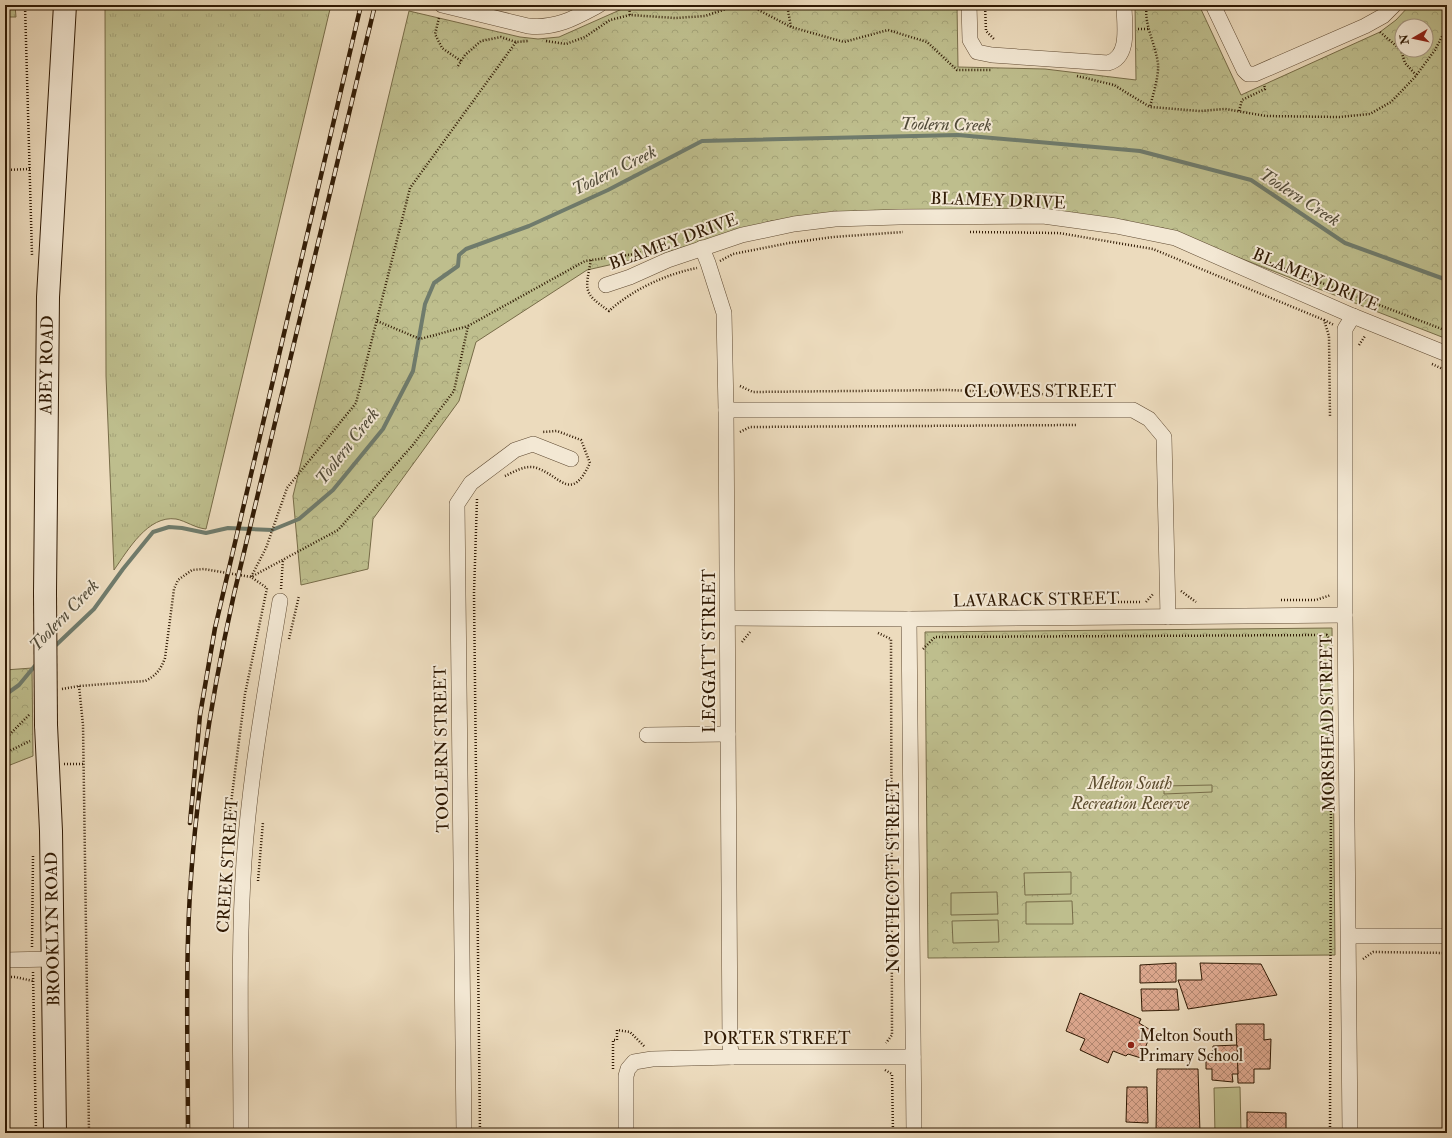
<svg xmlns="http://www.w3.org/2000/svg" width="1452" height="1138" font-family="'IM FELL Double Pica',serif">
	<defs>
		<pattern id="grass-tufts" width="24" height="20" patternUnits="userSpaceOnUse"><rect width="24" height="20" fill="#bebe8d"/><path d="M3 7l-1-3M5 7V3M7 7l1-3M15 17l-1-3M17 17v-4M19 17l1-3" fill="none" stroke="#a4a378"/></pattern>
		<pattern id="park-crowns" width="20" height="18" patternUnits="userSpaceOnUse"><rect width="20" height="18" fill="#bebe8d"/><path d="M2 6a3 3 0 1 1 6 0M12 15a3 3 0 1 1 6 0" fill="none" stroke="#a4a378"/></pattern>
		<pattern id="building-cross-hatch" width="8" height="8" patternUnits="userSpaceOnUse"><rect width="8" height="8" fill="#dea990"/><path d="M0 0l8 8M0 8l8-8" fill="none" stroke="#b48973"/></pattern>
	</defs>
	<rect width="100%" height="100%" fill="#ecdbbd"/>
	<filter id="stains"><feTurbulence type="fractalNoise" baseFrequency=".005" numOctaves="4"/><feColorMatrix values="0 0 0 0 .2 0 0 0 0 .09 0 0 0 0 .02 0 0 0 .5 -.17"/></filter>
	<radialGradient id="worn" r=".72"><stop offset=".6" stop-color="#630" stop-opacity="0"/><stop offset="1" stop-color="#630" stop-opacity=".3"/></radialGradient>
	<g fill="url(#grass-tufts)" stroke="#776c48">
		<path d="M5 5H15L16 17H5Z"/>
		<path d="M105 5H331L206 529C195 528 186 521 176 519 148 515 128 550 114 570L106 376Z"/>
	</g>
	<g fill="url(#park-crowns)" stroke="#776c48" fill-rule="evenodd">
		<path d="M714 5H957L958 67 1045 69 1136 80 1135 5H1199L1241 95 1380 32 1396 20 1410 5H1447V339L1163 228 863 211 771 221 671 251 587 270 476 342 459 401 373 519 368 569 301 585 293 496 409 11 520 37 538 39 559 37 622 9 698 8ZM1402 26H1426V50H1402Z"/>
		<path d="M1332 628 1335 955 928 958 925 632Z"/>
		<path d="M32 668 33 756 5 767V670Z"/>
	</g>
	<g fill="#bebe8d" stroke="#776c48">
		<path d="M1212 785V792L1164 794V786Z"/>
		<path d="M1071 872V894L1025 895 1024 873Z"/>
		<path d="M997 892 998 914 951 915V893Z"/>
		<path d="M1072 901 1073 924H1026V902Z"/>
		<path d="M998 920 999 942 953 943 952 921Z"/>
		<path d="M1240 1087 1241 1133H1215L1214 1088Z"/>
	</g>
	<g fill="none" stroke-linecap="round" stroke-linejoin="round">
		<g stroke="#6f7b6c" stroke-width="4">
			<path d="M54 647 94 609 123 569 153 532 169 527 182 528 206 533 228 528 272 530 299 519 333 490 383 429 413 371 425 304 434 283 458 266 459 255 466 249 529 226 608 190 702 141 958 135 1140 151 1251 180 1345 243 1447 280"/>
			<path d="M5 695 19 685 38 662"/>
		</g>
	</g>
	<g fill="url(#building-cross-hatch)" stroke="#301a04">
		<path d="M1176 963V982L1140 983V965Z"/>
		<path d="M1200 963 1261 964 1277 995 1188 1009 1178 980H1202Z"/>
		<path d="M1141 989H1177L1179 1010 1142 1011Z"/>
		<path d="M1080 993 1141 1019 1139 1023 1152 1031 1141 1058 1128 1054 1126 1056 1113 1051 1108 1063 1080 1050 1085 1039 1066 1031Z"/>
		<path d="M1236 1024H1264V1040L1271 1039 1270 1069H1254V1083H1238Z"/>
		<path d="M1237 1045 1238 1074H1232L1233 1082 1212 1080V1069H1206V1058H1212L1213 1046Z"/>
		<path d="M1157 1069H1198L1200 1133H1162V1131L1156 1132Z"/>
		<path d="M1127 1087H1147L1148 1123 1126 1122Z"/>
		<path d="M1247 1112 1286 1113V1133H1247Z"/>
	</g>
	<g fill="none" stroke-linecap="round" stroke-linejoin="round">
		<defs>
			<g id="street">
				<path d="M442 5 528 26C556 29 575 18 599 5"/>
				<path d="M969 5 970 40 977 52 992 55 1108 63C1131 57 1124 23 1124 5"/>
				<path d="M1213 5 1244 70 1248 74H1255L1365 26 1383 16 1394 5"/>
				<path d="M702 248 708 263 724 313 726 410 730 1046 732 1057"/>
				<path d="M606 285 630 277 668 260 742 235 794 224 835 219 899 217 1043 216 1116 226 1175 238 1353 316 1447 354"/>
				<path d="M726 410H1133L1149 419 1164 437 1168 617"/>
				<path d="M728 618 909 619 1345 615"/>
				<path d="M909 619 914 1133"/>
				<path d="M647 735 728 734"/>
				<path d="M1349 936H1447"/>
				<path d="M5 960 52 959"/>
				<path d="M241 1133C241 1042 238 952 244 861 250 774 266 687 280 601"/>
				<path d="M464 1133 457 504 471 483 515 450 533 444 571 459"/>
				<path d="M626 1133V1076L628 1069 634 1062 652 1059 732 1057H913"/>
				<path d="M1350 1133 1345 615V329L1353 316"/>
			</g>
			<g id="secondary">
				<path d="M45 593 48 297 65 5"/>
				<path d="M46 725 51 831 55 1133"/>
			</g>
		</defs>
		<use href="#street" stroke="#5f4a32" stroke-width="16"/>
		<use href="#secondary" stroke="#301a04" stroke-width="24"/>
		<g stroke="#301a04" stroke-width="2.5" stroke-dasharray="1 2" stroke-linecap="butt">
			<path d="M25 5 32 255"/>
			<path d="M629 5 630 15"/>
			<path d="M787 5 791 27"/>
			<path d="M985 5 986 31 995 40"/>
			<path d="M1147 5C1143 23 1156 45 1158 64 1159 77 1153 94 1150 107"/>
			<path d="M439 18 435 34 442 48 461 61"/>
			<path d="M1138 29H1149"/>
			<path d="M1380 32 1401 50 1405 63 1416 75"/>
			<path d="M546 41 566 44 585 37 610 20 630 15 675 18 705 16 732 7 751 6 791 27 844 42 888 30 927 42 957 70H992"/>
			<path d="M458 66 465 55 481 41 501 37 516 42 529 41"/>
			<path d="M1077 76 1114 85 1150 107 1200 111 1225 109 1266 116 1339 117 1370 114 1391 102 1415 77 1435 50 1447 27"/>
			<path d="M1239 111 1242 100 1265 89 1264 84"/>
			<path d="M5 170 30 169"/>
			<path d="M970 232 1059 233 1153 249 1324 320 1329 336 1330 417"/>
			<path d="M591 260C585 291 583 293 609 311 632 290 666 274 697 268"/>
			<path d="M720 261 733 254 789 243 833 237 903 232"/>
			<path d="M1270 263 1447 331"/>
			<path d="M1324 320 1334 325"/>
			<path d="M377 321 420 339 468 326"/>
			<path d="M1359 345 1365 336"/>
			<path d="M1432 364 1447 371"/>
			<path d="M740 386 753 392 948 390 1062 395"/>
			<path d="M740 432 750 427 1076 425"/>
			<path d="M505 476C514 472 526 464 537 468 562 477 571 503 590 463L581 440 557 431 542 432"/>
			<path d="M477 499 474 593 480 1133"/>
			<path d="M281 589 283 559"/>
			<path d="M1181 591 1196 602"/>
			<path d="M1281 600H1316L1331 595"/>
			<path d="M1115 602H1140"/>
			<path d="M1146 602 1154 593"/>
			<path d="M878 633 891 639 892 1035 886 1043"/>
			<path d="M289 639 299 596"/>
			<path d="M742 642 750 632"/>
			<path d="M923 649 935 637 1327 635 1331 643"/>
			<path d="M79 686 83 725 89 1133"/>
			<path d="M62 689 79 686 145 681C156 676 161 669 165 658L174 589 178 580 192 570 204 569 251 577 338 530 412 446 454 391 468 326 585 261 635 254 662 246"/>
			<path d="M5 739 30 714"/>
			<path d="M5 753 30 741"/>
			<path d="M64 764H84"/>
			<path d="M230 811 245 694 267 588 251 577 266 548 287 488 356 403 410 188 516 42"/>
			<path d="M258 881 263 822"/>
			<path d="M32 947 33 856"/>
			<path d="M1363 959 1373 952 1447 953"/>
			<path d="M33 972 36 1133"/>
			<path d="M5 977H15L33 981"/>
			<path d="M613 1069V1040H617V1030L630 1032 645 1047"/>
			<path d="M885 1070 892 1074 893 1133"/>
			<path d="M1330 1133 1331 784"/>
		</g>
		<use href="#street" stroke="#f3e8d4" stroke-width="15"/>
		<use href="#secondary" stroke="#f3e8d4" stroke-width="22"/>
		<defs>
			<g id="rail">
				<path d="M190 823 200 715 215 628 361 5"/>
				<path d="M188 1133C188 1068 186 1004 188 939 191 823 209 707 234 594L375 5"/>
			</g>
		</defs>
		<use href="#rail" stroke="#301a04" stroke-width="4.5"/>
		<use href="#rail" stroke="#f3e8d4" stroke-width="3" stroke-dasharray="9" stroke-linecap="butt"/>
		<defs>
			<path id="secondary-bridge" d="M45 593 46 725"/>
		</defs>
		<use href="#secondary-bridge" stroke="#301a04" stroke-width="24" stroke-linecap="butt"/>
		<use href="#secondary-bridge" stroke="#f3e8d4" stroke-width="22"/>
	</g>
	<circle fill="#8f2418" stroke="#f3e8d4" stroke-width="1.5" cx="1131" cy="1045" r="4"/>
	<g text-anchor="middle" stroke-width="4" stroke-linejoin="round" paint-order="stroke">
		<g font-size="17" fill="#301a04" stroke="#f3e8d4">
			<text transform="translate(998 200) rotate(2)" y="6">BLAMEY DRIVE</text>
			<text transform="translate(673 241) rotate(-20)" y="6">BLAMEY DRIVE</text>
			<text transform="translate(1316 279) rotate(23)" y="6">BLAMEY DRIVE</text>
			<text transform="translate(46 365) rotate(-89)" y="6">ABEY ROAD</text>
			<text x="1040" y="397">CLOWES STREET</text>
			<text transform="translate(1036 599) rotate(-1)" y="6">LAVARACK STREET</text>
			<text transform="translate(709 651) rotate(-90)" y="6">LEGGATT STREET</text>
			<text transform="translate(1327 723) rotate(-91)" y="6">MORSHEAD STREET</text>
			<text transform="translate(441 749) rotate(-91)" y="6">TOOLERN STREET</text>
			<text transform="translate(227 865) rotate(-86)" y="6">CREEK STREET</text>
			<text transform="translate(893 876) rotate(-90)" y="6">NORTHCOTT STREET</text>
			<text transform="translate(52 929) rotate(-91)" y="6">BROOKLYN ROAD</text>
			<text x="777" y="1044">PORTER STREET</text>
		</g>
		<g font-size="17" font-style="italic" fill="#5b4b2d" stroke="#f3e8d4">
			<text x="1130" y="789">Melton South<tspan x="1130" dy="20">Recreation Reserve</tspan></text>
		</g>
		<g font-size="17" fill="#301a04" stroke="#f3e8d4" text-anchor="start">
			<text x="1139" y="1041">Melton South<tspan x="1139" dy="20">Primary School</tspan></text>
		</g>
		<g font-size="18" font-style="italic" fill="#504a38" stroke="#f3e8d4">
			<text transform="translate(946 124) rotate(1)" y="6">Toolern Creek</text>
			<text transform="translate(614 170) rotate(-26)" y="6">Toolern Creek</text>
			<text transform="translate(1300 197) rotate(33)" y="6">Toolern Creek</text>
			<text transform="translate(347 446) rotate(-52)" y="6">Toolern Creek</text>
			<text transform="translate(64 615) rotate(-46)" y="6">Toolern Creek</text>
		</g>
	</g>
	<rect width="1452" height="1138" fill="none" stroke="#ecdbbd" stroke-width="20"/>
	<rect x="6" y="6" width="1440" height="1126" fill="none" stroke="#301a04" stroke-width="2"/>
	<rect x="10" y="10" width="1432" height="1118" fill="none" stroke="#301a04"/>
	<g transform="translate(1414 38) rotate(261)"><circle r="19" fill="#f3e8d4" stroke="#a59681"/>
	<path d="M0-3L7 15L0 10L-7 15Z" fill="#8f2418"/>
	<text y="-6" font-size="11" font-weight="bold" text-anchor="middle" fill="#301a04">N</text>
	</g>
	<rect width="100%" height="100%" filter="url(#stains)"/>
	<rect width="100%" height="100%" fill="url(#worn)"/>
</svg>
